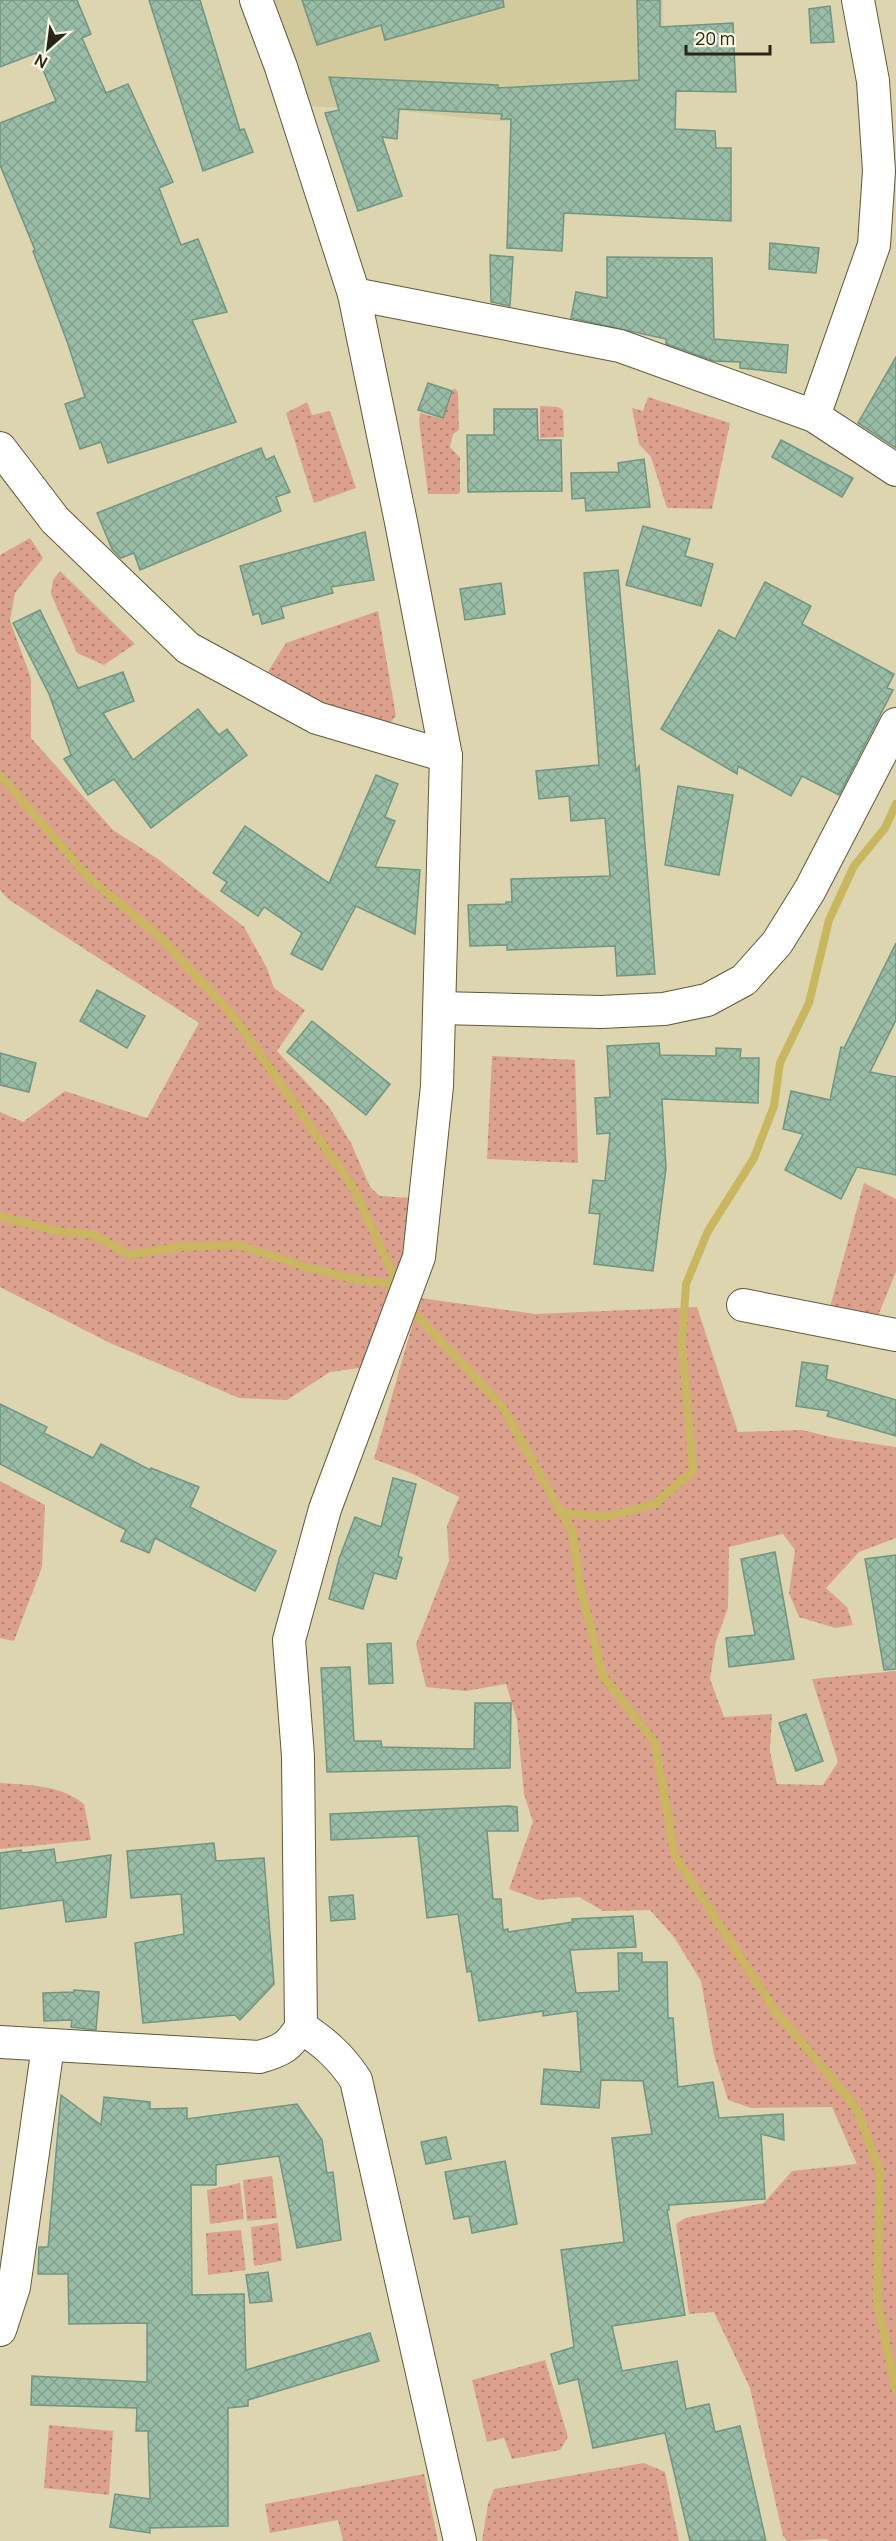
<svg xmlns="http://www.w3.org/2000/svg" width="896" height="2541" font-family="Manrope,sans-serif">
	<defs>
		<pattern id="grass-dots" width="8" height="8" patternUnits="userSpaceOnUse" patternTransform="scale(1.5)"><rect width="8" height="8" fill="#dca18d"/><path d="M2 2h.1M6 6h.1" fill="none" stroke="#b28372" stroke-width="1.8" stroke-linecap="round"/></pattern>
		<pattern id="building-cross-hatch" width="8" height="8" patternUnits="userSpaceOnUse" patternTransform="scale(1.5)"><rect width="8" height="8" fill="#98bca6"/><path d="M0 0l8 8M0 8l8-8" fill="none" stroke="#83a18e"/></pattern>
	</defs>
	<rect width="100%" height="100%" fill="#dcd5b0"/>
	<path fill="#d2ca9d" d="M271 0H663L664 123 495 121 405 111 307 106Z"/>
	<g fill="url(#grass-dots)">
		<path d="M454 388 458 392 459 430 453 434 450 447 460 458V492L458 494H428L419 421 420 413 443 419Z"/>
		<path d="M648 397 730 423 712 509 667 508 651 457 639 444 632 408 643 411Z"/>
		<path d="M307 402 312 415 330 411 356 488 314 503 286 413Z"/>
		<path d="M540 406 558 407 563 410 564 437 540 438Z"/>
		<path d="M30 538 43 558 15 593 10 621 31 678V738L113 830 158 859 244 927 267 968 274 988 305 1010 277 1051 329 1107 351 1143 370 1187 380 1196 410 1198 413 1245 367 1367 330 1372 287 1400 239 1398 110 1343 0 1287V1112L23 1122 65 1091 147 1118 199 1023 52 928 8 899 0 890V555Z"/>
		<path d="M60 571 135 644 104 665 77 653 51 594 53 580Z"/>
		<path d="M378 611 396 716 385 728 262 681 286 643Z"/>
		<path d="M492 1056 575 1060 578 1163 487 1159Z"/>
		<path d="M864 1183 896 1199V1272L873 1328 829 1311Z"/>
		<path d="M420 1298 536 1314 697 1307 738 1432 802 1430 835 1438 896 1447V1538L859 1552 826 1588 847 1607 853 1625 835 1628 799 1617 789 1593 795 1550 783 1534 729 1547 728 1608 716 1641 710 1679 724 1717 772 1714 770 1751 777 1784 823 1785 838 1762 812 1679 896 1671V2541H828L827 2539 787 2541 783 2536 750 2388 714 2312 689 2314 676 2224 685 2218 764 2203 792 2171 857 2164 832 2107 751 2108 728 2100 714 2055 701 1981 674 1937 650 1910 603 1911 579 1897 538 1900 509 1889 533 1822 524 1794 517 1720 506 1684 466 1691 426 1687 416 1644 449 1561 447 1526 459 1497 413 1474 374 1459Z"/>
		<path d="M0 1481 45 1505 42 1567 14 1641 0 1638Z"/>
		<path d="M0 1783C29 1785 61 1785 84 1804L91 1840 0 1849Z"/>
		<path d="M272 2176 277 2218 247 2221 243 2180Z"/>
		<path d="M240 2183 244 2219 210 2224 207 2190Z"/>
		<path d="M278 2223 282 2261 254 2266 251 2227Z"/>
		<path d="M241 2230 246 2270 208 2275 206 2233Z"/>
		<path d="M545 2360 568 2437 560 2450 512 2459 504 2438 487 2442 472 2380Z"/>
		<path d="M49 2425 113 2431 109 2495 44 2488Z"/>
		<path d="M644 2463 665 2472 679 2541H482L488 2504 494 2489Z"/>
		<path d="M424 2474 438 2541H343L338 2520 270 2533 265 2504Z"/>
	</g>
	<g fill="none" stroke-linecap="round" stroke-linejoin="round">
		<g stroke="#c8b75e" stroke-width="8">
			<path d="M0 775 88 877 161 938 234 1017 354 1189 398 1285"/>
			<path d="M0 1216 56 1231 94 1235 129 1255 177 1247 238 1245 306 1267 359 1280 398 1285"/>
			<path d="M407 1305 502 1406 573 1534 580 1586 603 1676 655 1743 675 1856 776 2012 856 2107 880 2172 877 2300 896 2392"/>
			<path d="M562 1513 605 1517 655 1504 693 1470 682 1345 686 1284 708 1231 754 1158 774 1106 780 1063 809 1003 829 920 854 866 885 828 896 804"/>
		</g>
	</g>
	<g fill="url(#building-cross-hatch)" stroke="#729580" stroke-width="1.5">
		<path d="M0 0H77L91 34 82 38 106 93 128 84 173 182 159 188 181 245 198 239 227 312 192 320 236 422 108 463 101 442 80 449 65 404 85 397 68 344 33 251 35 250 0 165V123L56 101 36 53 0 67Z"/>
		<path d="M149 0H200L240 130 244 129 253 152 203 171Z"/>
		<path d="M302 0H503L504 7 385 40 381 25 317 45Z"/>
		<path d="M637 0H660V27L733 23 736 92 676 91 675 129 715 131 716 148H731V221L564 213 562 251 507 248 511 119H501L502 114 399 109 397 139 382 137 402 196 358 211 325 113 339 110 329 77 498 85V88L639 80Z"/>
		<path d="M830 6 834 42 811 43 809 9Z"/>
		<path d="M770 243 819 248 816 273 769 269Z"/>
		<path d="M490 255 513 257 510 306 491 302Z"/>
		<path d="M607 257 712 258 714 339 788 345 786 373 740 368V362L714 361 666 344V339L571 318 576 292 607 298Z"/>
		<path d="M896 357V448L858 423Z"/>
		<path d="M428 383 452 391 443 418 418 410Z"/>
		<path d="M494 409H537L538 440H561L562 491 468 492 467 435H494Z"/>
		<path d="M781 440 853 478 842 497 772 457Z"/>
		<path d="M261 448 266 460 274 456 290 492 276 497 281 511 140 570 134 553 121 558 112 549 97 513Z"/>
		<path d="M644 459 650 507 586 511 585 498 572 499 571 473 619 472 618 463Z"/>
		<path d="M643 526 690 539 685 556 713 564 701 606 626 585Z"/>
		<path d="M365 532 374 580 331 587 333 593 281 607 284 618 262 624 259 613 253 615 240 566Z"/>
		<path d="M618 570 636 771 639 766 655 974 617 976 615 946 507 950V945L470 946 468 905 506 904V902H512L511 879 610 876 605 818 571 821 569 796 539 799 536 771 599 765 584 573Z"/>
		<path d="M765 582 811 606 802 624 894 674 887 688 893 690 839 795 802 776 791 796 738 766 737 774 661 729 719 630 735 639Z"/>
		<path d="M501 583 505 614 465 620 460 589Z"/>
		<path d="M40 610 78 688 123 672 134 701 103 713 133 760 198 709 219 735 227 729 247 755 151 828 114 779 88 795 64 759 71 755 49 694 13 623Z"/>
		<path d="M376 775 398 784 385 817 395 821 375 867 420 870 415 934 356 906 322 970 291 954 302 933 264 907 258 916 221 891 227 882 213 873 245 826 329 883Z"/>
		<path d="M678 786 733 795 719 875 665 865Z"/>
		<path d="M896 943V1020L870 1072 896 1077V1175L857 1167 841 1199 785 1170 803 1134 783 1129 791 1091 830 1100 841 1047 844 1048Z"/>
		<path d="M97 990 145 1016 127 1048 80 1021Z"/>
		<path d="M312 1021 390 1084 366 1115 287 1052Z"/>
		<path d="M659 1043 660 1055 716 1056V1048L741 1049 740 1058H759L758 1103 662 1099 666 1168 653 1271 594 1264 600 1214 589 1213 593 1180 605 1181 610 1133 597 1134 595 1098 610 1097 607 1046Z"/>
		<path d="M0 1053 36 1063 29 1092 0 1085Z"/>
		<path d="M802 1362 828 1366 826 1379 896 1400V1436L827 1416 829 1411 796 1406Z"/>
		<path d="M0 1404 47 1427 44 1433 93 1458 101 1444 150 1470 151 1468 199 1487 190 1507 276 1551 255 1591 155 1538 149 1553 121 1541 126 1530 0 1464Z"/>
		<path d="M393 1478 416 1484 398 1556 402 1558 396 1579 374 1573 363 1609 329 1599 339 1559 355 1517 381 1527Z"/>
		<path d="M775 1552 794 1659 729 1667 726 1638 755 1635 741 1559Z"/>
		<path d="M896 1555V1669L884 1670 865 1559Z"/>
		<path d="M391 1643 393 1683 369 1684 367 1644Z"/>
		<path d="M350 1667 354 1741H381L382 1747 474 1749 475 1703H511L510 1768 327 1772 321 1668Z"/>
		<path d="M806 1714 823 1761 796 1771 779 1723Z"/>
		<path d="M509 1806 517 1807 518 1831H487L493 1899H501L503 1930 508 1929V1932L573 1922 572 1919 633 1916 636 1947 570 1950 576 1993 619 1991 618 1953H642V1962H667L668 2018H673L678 2087 713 2082 719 2118 783 2114 784 2140 761 2134 765 2199 669 2205V2210H667L685 2315 612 2326 622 2371 677 2361 686 2409 709 2404 715 2432 740 2426 766 2541H690L665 2433 593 2448 578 2379 559 2384 551 2354 574 2347 561 2250 624 2242 612 2138 652 2134 643 2081 601 2080 599 2108 541 2104 544 2069 581 2072 577 2011 543 2016V2011L479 2021 471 1971 467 1972 458 1914 427 1918 418 1836 331 1840 330 1814Z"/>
		<path d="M214 1843 216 1861 264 1858 274 1984 240 2020 235 2015 143 2023 135 1943 184 1934 181 1894 131 1898 127 1851Z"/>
		<path d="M54 1849 56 1863 111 1855 106 1917 66 1922 63 1900 0 1909V1853L21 1850 22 1853Z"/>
		<path d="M353 1895 355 1919 331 1921 329 1897Z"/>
		<path d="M74 1990 99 1992 96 2030 71 2027 72 2020 44 2021 43 1993 74 1992Z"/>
		<path d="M61 2095 101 2125 104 2097 150 2102V2109L187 2108V2119L297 2104 322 2140 327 2173 333 2172 341 2240 297 2248 279 2156 216 2165V2185H191L192 2295 244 2294 246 2370 370 2333 379 2361 248 2400V2406L228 2408V2526L150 2528V2533L110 2527 115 2494 150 2499 148 2431H136L137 2408 31 2405 32 2376 147 2382V2323L69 2324 68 2274H38L39 2247H48Z"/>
		<path d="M446 2137 451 2159 426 2164 421 2142Z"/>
		<path d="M505 2161 517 2224 472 2233 469 2216 454 2219 445 2172Z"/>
		<path d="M268 2272 272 2301 250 2303 246 2275Z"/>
	</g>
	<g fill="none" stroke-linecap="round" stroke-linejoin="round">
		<defs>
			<g id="minor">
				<path d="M354 294 620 346 814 416 896 470"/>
				<path d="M814 416 874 245 879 171 873 81 858 0"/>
				<path d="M0 448 55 520 188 648 317 718 446 756"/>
				<path d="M440 1008 601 1012 664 1009 707 1000 744 980 777 943 810 890 896 724"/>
				<path d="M743 1305 896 1335"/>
				<path d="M301 2027C324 2042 341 2057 356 2080L460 2541"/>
				<path d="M0 2042 259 2057C281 2051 289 2047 301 2027L298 1756 289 1640 325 1509 419 1257 437 1086 446 756 401 522 354 294 281 67 256 0"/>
				<path d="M0 2330 14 2287 48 2046"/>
			</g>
		</defs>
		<use href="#minor" stroke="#605a38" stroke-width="34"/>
		<use href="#minor" stroke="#fff" stroke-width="32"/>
	</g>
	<g transform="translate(48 48) rotate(208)" stroke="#f9f6e3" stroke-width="4.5" paint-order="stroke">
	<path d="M0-4.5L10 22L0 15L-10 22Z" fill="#282617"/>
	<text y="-9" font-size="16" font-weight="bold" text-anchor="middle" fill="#282617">N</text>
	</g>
	<path d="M686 45v9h84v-9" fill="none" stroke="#282617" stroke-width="3"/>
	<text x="695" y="45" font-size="18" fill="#282617" stroke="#f9f6e3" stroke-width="4.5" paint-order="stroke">20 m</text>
</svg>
